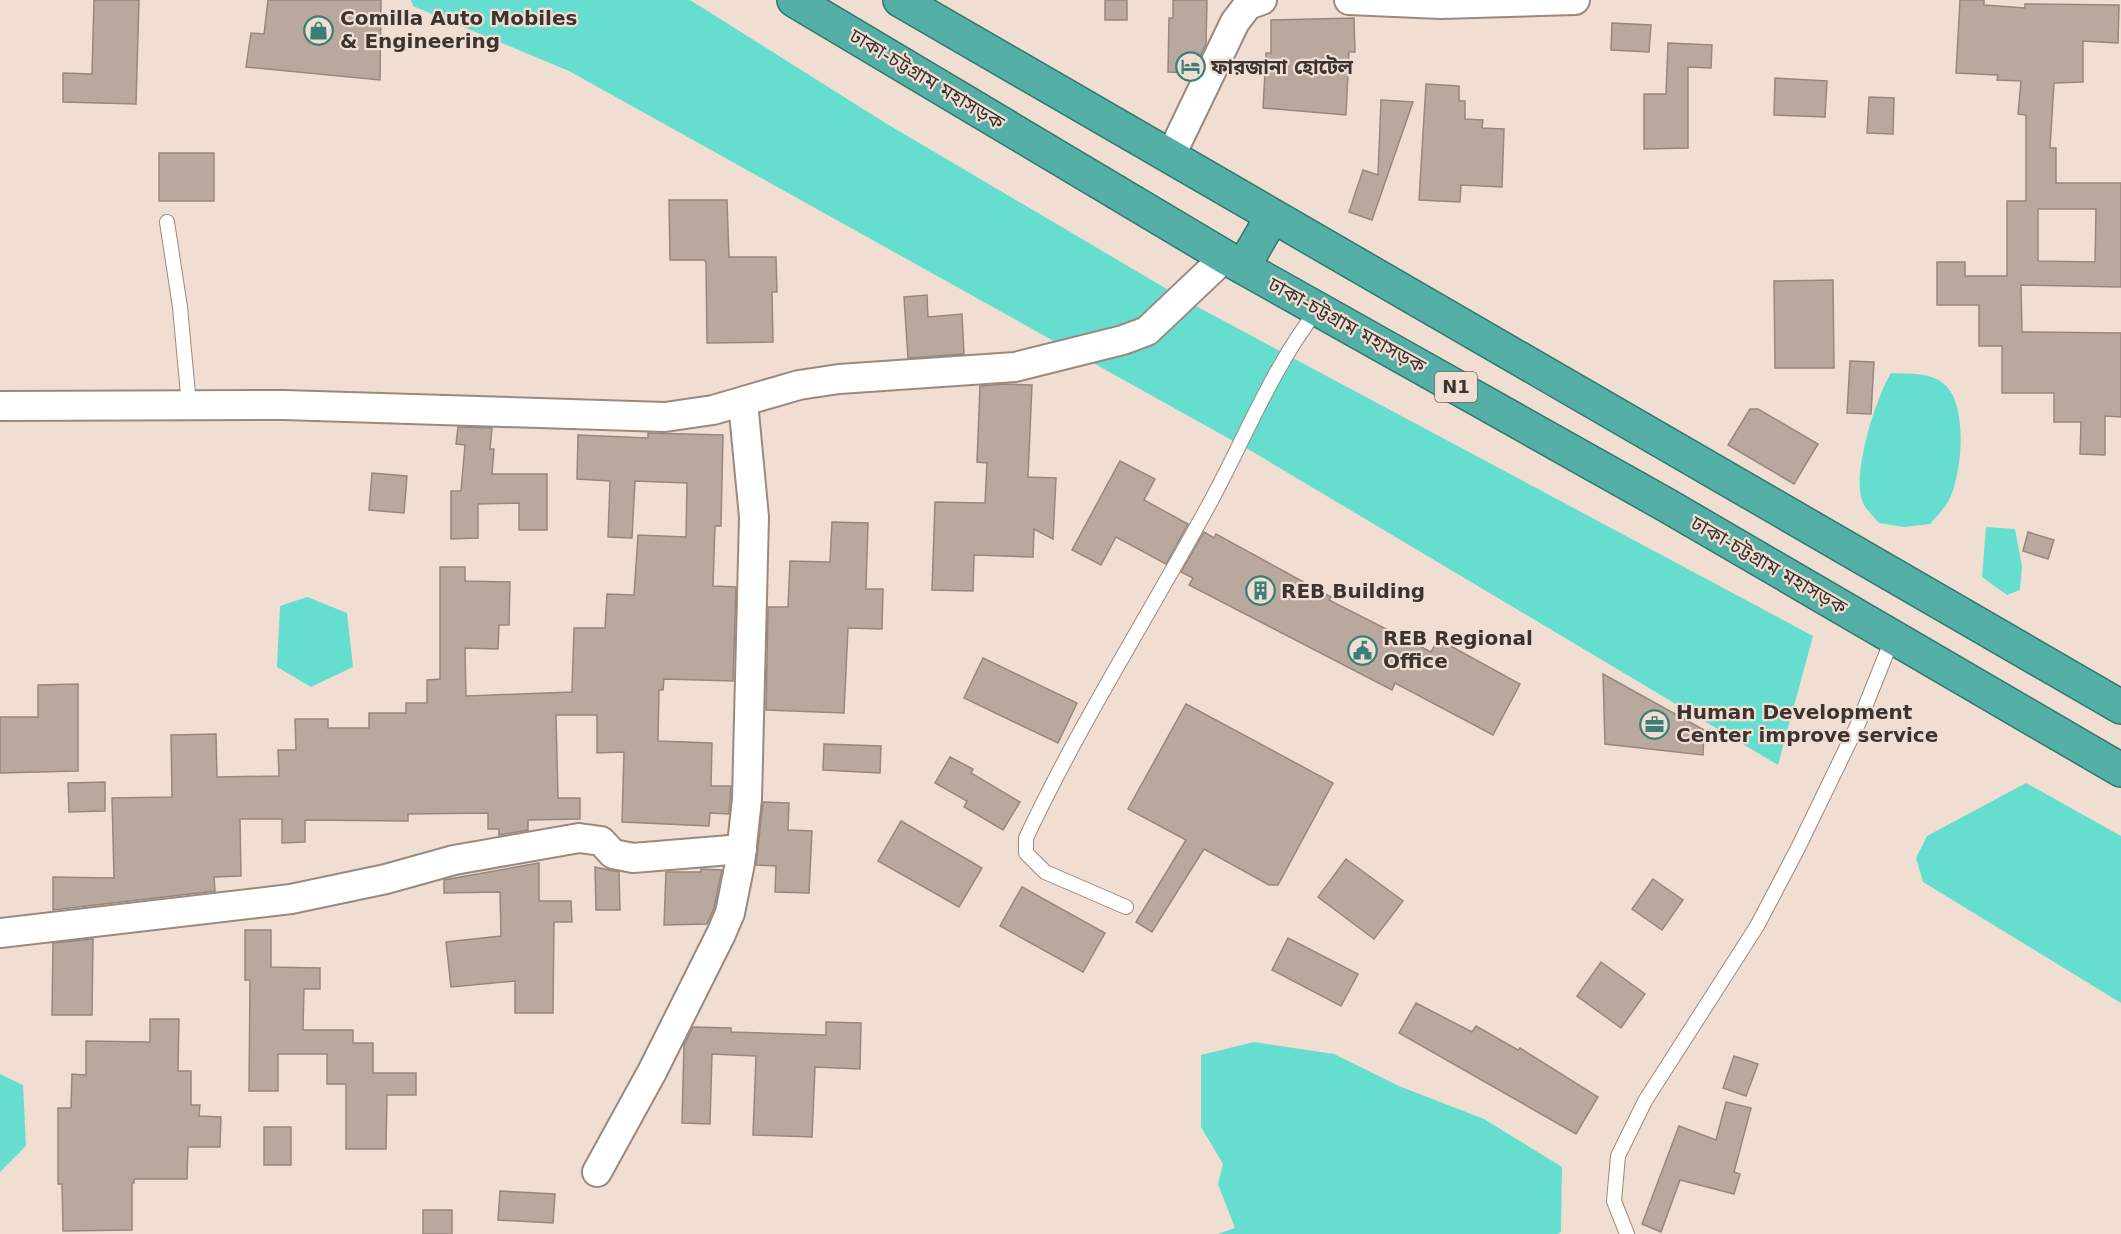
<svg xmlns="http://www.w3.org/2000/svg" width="2121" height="1234" font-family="'DejaVu Sans','Noto Sans Bengali',sans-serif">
	<rect width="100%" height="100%" fill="#f1ded3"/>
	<g fill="#65decf">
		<path d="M411 0H690L887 124 1194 305 1813 636 1778 765 1253 452 569 71 413 6Z"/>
		<path d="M1891 373C1909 374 1930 372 1944 384 1969 404 1962 477 1948 502 1943 510 1936 517 1930 524L1904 527 1879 523C1874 517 1864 508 1862 500 1852 473 1876 397 1891 373Z"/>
		<path d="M1986 527 2015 529 2022 566 2020 590 2007 595 1982 577Z"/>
		<path d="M307 597 347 613 353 667 311 687 277 667 280 606Z"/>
		<path d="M2026 783 2121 836V1003L1923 882 1916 858 1927 836Z"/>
		<path d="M1254 1042 1334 1054 1399 1086 1484 1119 1562 1167 1561 1232 1557 1234H1218L1235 1228 1218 1184 1223 1164 1201 1127V1055Z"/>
		<path d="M0 1074 23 1085 26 1146 0 1172Z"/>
	</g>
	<g fill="#b9a89e" stroke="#98877d" stroke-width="1.5" fill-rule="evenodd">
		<path d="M94 0H139L136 104 63 102V73L92 74Z"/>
		<path d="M268 0H381L380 80 246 67 251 33 264 34Z"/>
		<rect x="1105" y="0" width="22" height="20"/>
		<path d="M1173 0H1207L1206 44 1192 73 1168 72 1169 18H1173Z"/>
		<path d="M1960 0H1984V5L2025 8V4L2119 5 2118 43 2083 41V82L2054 83 2050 148H2056V183H2121V287L2021 285 2022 332 2121 333V417L2105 416V455L2080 454 2081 422H2054V393H2002V346H1979V305H1937V262H1965V276H2007V201H2026V115L2018 114 2021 81 1997 80 1998 75 1956 73ZM2038 209H2096L2095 262 2038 261Z"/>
		<path d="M1354 18 1355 52H1349L1346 115 1263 108 1266 53H1271V20Z"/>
		<path d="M1612 23 1651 25 1649 52 1611 50Z"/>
		<path d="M1668 43 1712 45 1711 68 1688 67V148L1644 149V94H1666Z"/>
		<path d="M1775 78 1827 81 1825 117 1774 115Z"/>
		<path d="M1426 84 1459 86V101H1465V119L1483 120 1482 128 1504 129 1502 187 1461 185 1460 202 1419 200Z"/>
		<path d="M1869 97 1894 98 1893 134 1867 133Z"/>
		<path d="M1381 100 1413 102 1372 220 1349 212 1363 170 1378 175Z"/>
		<rect x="159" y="153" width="55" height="48"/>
		<path d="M669 200H727L729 257H776L777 292H772L773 342 707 343 706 262 704 260H670Z"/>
		<path d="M1833 280 1834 368H1775L1774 281Z"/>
		<path d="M927 295 928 317 962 314 964 354 908 358 904 297Z"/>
		<path d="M1850 361 1874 362 1871 414 1847 413Z"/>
		<path d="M1005 384 1032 385 1028 477 1056 478 1053 539 1034 529 1033 557 974 555 973 591 932 590 935 502 985 503 987 463 977 462 980 386Z"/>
		<path d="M1750 409H1758L1818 444 1794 484 1728 445Z"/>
		<path d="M458 427 492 428 490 449H494L492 474H547V530H519V503L478 504V538L451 539V491H461L465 445 456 444Z"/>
		<path d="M648 433 723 435 721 526H715L713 586 736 587 733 681 664 679 663 690H659L658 741 712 743 711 786H731L729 814 710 813 709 826 622 822 624 752 597 753V715H556L558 798H580V819L528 820V830L499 835V829H488V813L408 814V821L305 820V842L282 843V819H240L241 876 214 877 215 891 53 910V877L114 878 112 798 172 797 171 735 216 734 217 777 279 776 278 750H296L295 719H328V728H369V713H406V703H427V680L440 679V567H465V581L510 582 509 625H499L498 649 465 648 466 696 572 692 574 628H605L607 594 634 595 638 535 686 537 687 483 635 481 632 538 608 537 610 481 577 479 578 435 648 438Z"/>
		<path d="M1120 461 1155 479 1144 500 1188 524 1166 564 1116 537 1101 565 1072 550Z"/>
		<path d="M372 473 407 476 404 513 369 510Z"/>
		<path d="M832 522 868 523 866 589H883L882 629 848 628 844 713 766 710 768 607H788L790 561 830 562Z"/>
		<path d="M1204 532 1214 538 1216 534 1331 597 1329 600 1431 652 1438 639 1520 684 1493 735 1395 683 1392 690 1189 585 1193 578 1181 572Z"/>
		<path d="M2028 532 2054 540 2048 559 2023 551Z"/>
		<path d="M983 658 1077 703 1058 743 964 698Z"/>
		<path d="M1603 674 1704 730 1703 755 1605 744Z"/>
		<path d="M78 684V771L0 773V717H38V685Z"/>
		<path d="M1186 704 1333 783 1278 885H1269L1204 849 1152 932 1136 922 1186 840 1128 809Z"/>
		<path d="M824 744 881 746 880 773 823 770Z"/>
		<path d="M950 757 973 769 971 773 1020 802 1003 830 964 807 967 801 935 783Z"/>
		<path d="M105 782V811L69 812 68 783Z"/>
		<path d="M763 802 789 803 788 830 812 831 809 893 775 892 776 866 756 865Z"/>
		<path d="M901 821 982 868 959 907 878 861Z"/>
		<path d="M1346 859 1403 901 1374 939 1318 897Z"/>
		<path d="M539 863V901H571L572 922H554L553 1013H515V981L451 987 446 942 501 936 500 892 444 893V880Z"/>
		<path d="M595 867 619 872 620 910H596Z"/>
		<path d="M701 869 722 870 714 908 707 924 664 925 666 872H701Z"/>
		<path d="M1653 879 1683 900 1662 930 1632 909Z"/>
		<path d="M1022 887 1105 933 1083 972 1000 926Z"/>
		<path d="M245 930H271V967L320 968V989H304L303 1030H353V1043H373V1073H416V1095H387L386 1149H346V1084H327V1054H278V1091H249L250 980H245Z"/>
		<path d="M1288 938 1358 974 1341 1006 1272 970Z"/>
		<path d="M93 939 92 1015H52L53 943Z"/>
		<path d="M1601 962 1645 994 1621 1028 1577 996Z"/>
		<path d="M1416 1003 1472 1032 1476 1026 1518 1050 1520 1048 1598 1097 1576 1134 1399 1033Z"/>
		<path d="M150 1019H179L178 1071H191V1105H200L199 1116 221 1117 220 1147H188L187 1179H134V1183H132V1230L63 1231 62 1184H58V1108H71L72 1074 86 1075V1041L150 1042Z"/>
		<path d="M826 1022 861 1023 860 1069 815 1067 812 1137 753 1135 756 1056 712 1054 710 1124 682 1123 684 1045 693 1027 731 1028V1032L826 1035Z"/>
		<path d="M1734 1056 1758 1064 1746 1096 1723 1088Z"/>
		<path d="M1726 1102 1751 1108 1734 1172 1740 1174 1734 1194 1680 1180 1661 1232 1642 1224 1679 1126 1716 1140Z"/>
		<rect x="264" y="1127" width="27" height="38"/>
		<path d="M500 1191 555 1194 553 1223 498 1220Z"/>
		<rect x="423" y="1210" width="29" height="24"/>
	</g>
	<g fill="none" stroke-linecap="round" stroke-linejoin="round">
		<defs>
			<g id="service">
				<path d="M167 222 180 307 189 405"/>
				<path d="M1126 907 1045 872 1026 853V838C1081 721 1151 612 1212 499 1246 436 1273 366 1318 309"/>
				<path d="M1627 1234 1614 1201 1618 1156 1645 1101 1757 926 1798 848 1859 722 1893 637"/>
			</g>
			<g id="minor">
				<path d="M1349 0 1441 4 1575 0"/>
				<path d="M1170 157 1235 22 1248 5 1262 0"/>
				<path d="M0 406 284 405 665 417 713 410 799 385 839 379 1015 367 1123 340 1147 331 1225 257"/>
				<path d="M0 933 291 899 386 879 454 860 579 838 601 841 613 854 633 858 742 849"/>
				<path d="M597 1172 652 1072 721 934 730 913 740 863 747 799 754 517 743 402"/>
			</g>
			<g id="trunk">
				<path d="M794 0 1225 257 1668 506 2121 770"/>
				<path d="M900 0 2121 707"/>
				<path d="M1243 267 1272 217"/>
			</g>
		</defs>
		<use href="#service" stroke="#9a897f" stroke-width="16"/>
		<use href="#minor" stroke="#9a897f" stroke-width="32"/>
		<use href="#trunk" stroke="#2f786e" stroke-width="36"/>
		<use href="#service" stroke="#fff" stroke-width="14"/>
		<use href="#minor" stroke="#fff" stroke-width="28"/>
		<use href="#trunk" stroke="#54b0a6" stroke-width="33"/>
	</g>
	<defs>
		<symbol id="shop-ring" viewBox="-11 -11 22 22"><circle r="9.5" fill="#f1ded3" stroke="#3a8077" stroke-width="1.5"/><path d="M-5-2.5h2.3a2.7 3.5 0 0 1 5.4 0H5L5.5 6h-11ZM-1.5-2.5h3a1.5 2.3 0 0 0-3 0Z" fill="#3a8077"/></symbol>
		<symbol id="hotel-ring" viewBox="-11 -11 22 22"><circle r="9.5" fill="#f1ded3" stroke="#3a8077" stroke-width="1.5"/><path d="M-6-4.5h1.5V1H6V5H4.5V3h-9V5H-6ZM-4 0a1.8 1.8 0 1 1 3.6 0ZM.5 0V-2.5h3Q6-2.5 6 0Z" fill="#3a8077"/></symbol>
		<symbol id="building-ring" viewBox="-11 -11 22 22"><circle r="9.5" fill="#f1ded3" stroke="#3a8077" stroke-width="1.5"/><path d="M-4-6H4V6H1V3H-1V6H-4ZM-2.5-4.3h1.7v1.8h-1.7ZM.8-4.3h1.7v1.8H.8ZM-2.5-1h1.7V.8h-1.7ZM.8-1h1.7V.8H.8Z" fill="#3a8077"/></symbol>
		<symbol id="civic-ring" viewBox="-11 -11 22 22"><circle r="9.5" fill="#f1ded3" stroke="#3a8077" stroke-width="1.5"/><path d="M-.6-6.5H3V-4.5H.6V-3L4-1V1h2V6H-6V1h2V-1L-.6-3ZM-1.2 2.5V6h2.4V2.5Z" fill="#3a8077"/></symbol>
		<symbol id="office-ring" viewBox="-11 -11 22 22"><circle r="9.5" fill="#f1ded3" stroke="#3a8077" stroke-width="1.5"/><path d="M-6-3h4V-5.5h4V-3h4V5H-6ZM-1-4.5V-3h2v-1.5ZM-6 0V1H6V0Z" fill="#3a8077"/></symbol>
	</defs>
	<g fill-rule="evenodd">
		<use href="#shop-ring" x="302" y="14" width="33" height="33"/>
		<use href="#hotel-ring" x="1174" y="50" width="33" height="33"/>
		<use href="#building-ring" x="1244" y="574" width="33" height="33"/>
		<use href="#civic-ring" x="1346" y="634" width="33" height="33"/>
		<use href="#office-ring" x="1638" y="708" width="33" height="33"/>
	</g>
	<g text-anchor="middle" stroke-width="4.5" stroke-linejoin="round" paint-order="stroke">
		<rect fill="#f1ded3" stroke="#726761" stroke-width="1.5" x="1435" y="372" width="42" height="30" rx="4.5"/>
		<g font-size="18" font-weight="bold" fill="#3b3430">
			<text x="1456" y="393">N1</text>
		</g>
		<g font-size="20" font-weight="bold" fill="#3b3430" stroke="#f1ded3" text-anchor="start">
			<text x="340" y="25">Comilla Auto Mobiles<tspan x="340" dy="23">&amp; Engineering</tspan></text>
			<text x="1211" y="74">ফারজানা হোটেল</text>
			<text x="1281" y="598">REB Building</text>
			<text x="1383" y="645">REB Regional<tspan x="1383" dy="23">Office</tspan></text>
			<text x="1676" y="719">Human Development<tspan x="1676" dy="23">Center improve service</tspan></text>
		</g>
		<g font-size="20" fill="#3b3430" stroke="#f1ded3">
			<text transform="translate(927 79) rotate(31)" y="7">ঢাকা-চট্টগ্রাম মহাসড়ক</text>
			<text transform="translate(1347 325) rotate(29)" y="7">ঢাকা-চট্টগ্রাম মহাসড়ক</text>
			<text transform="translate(1769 565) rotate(30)" y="7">ঢাকা-চট্টগ্রাম মহাসড়ক</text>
		</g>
	</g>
</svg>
